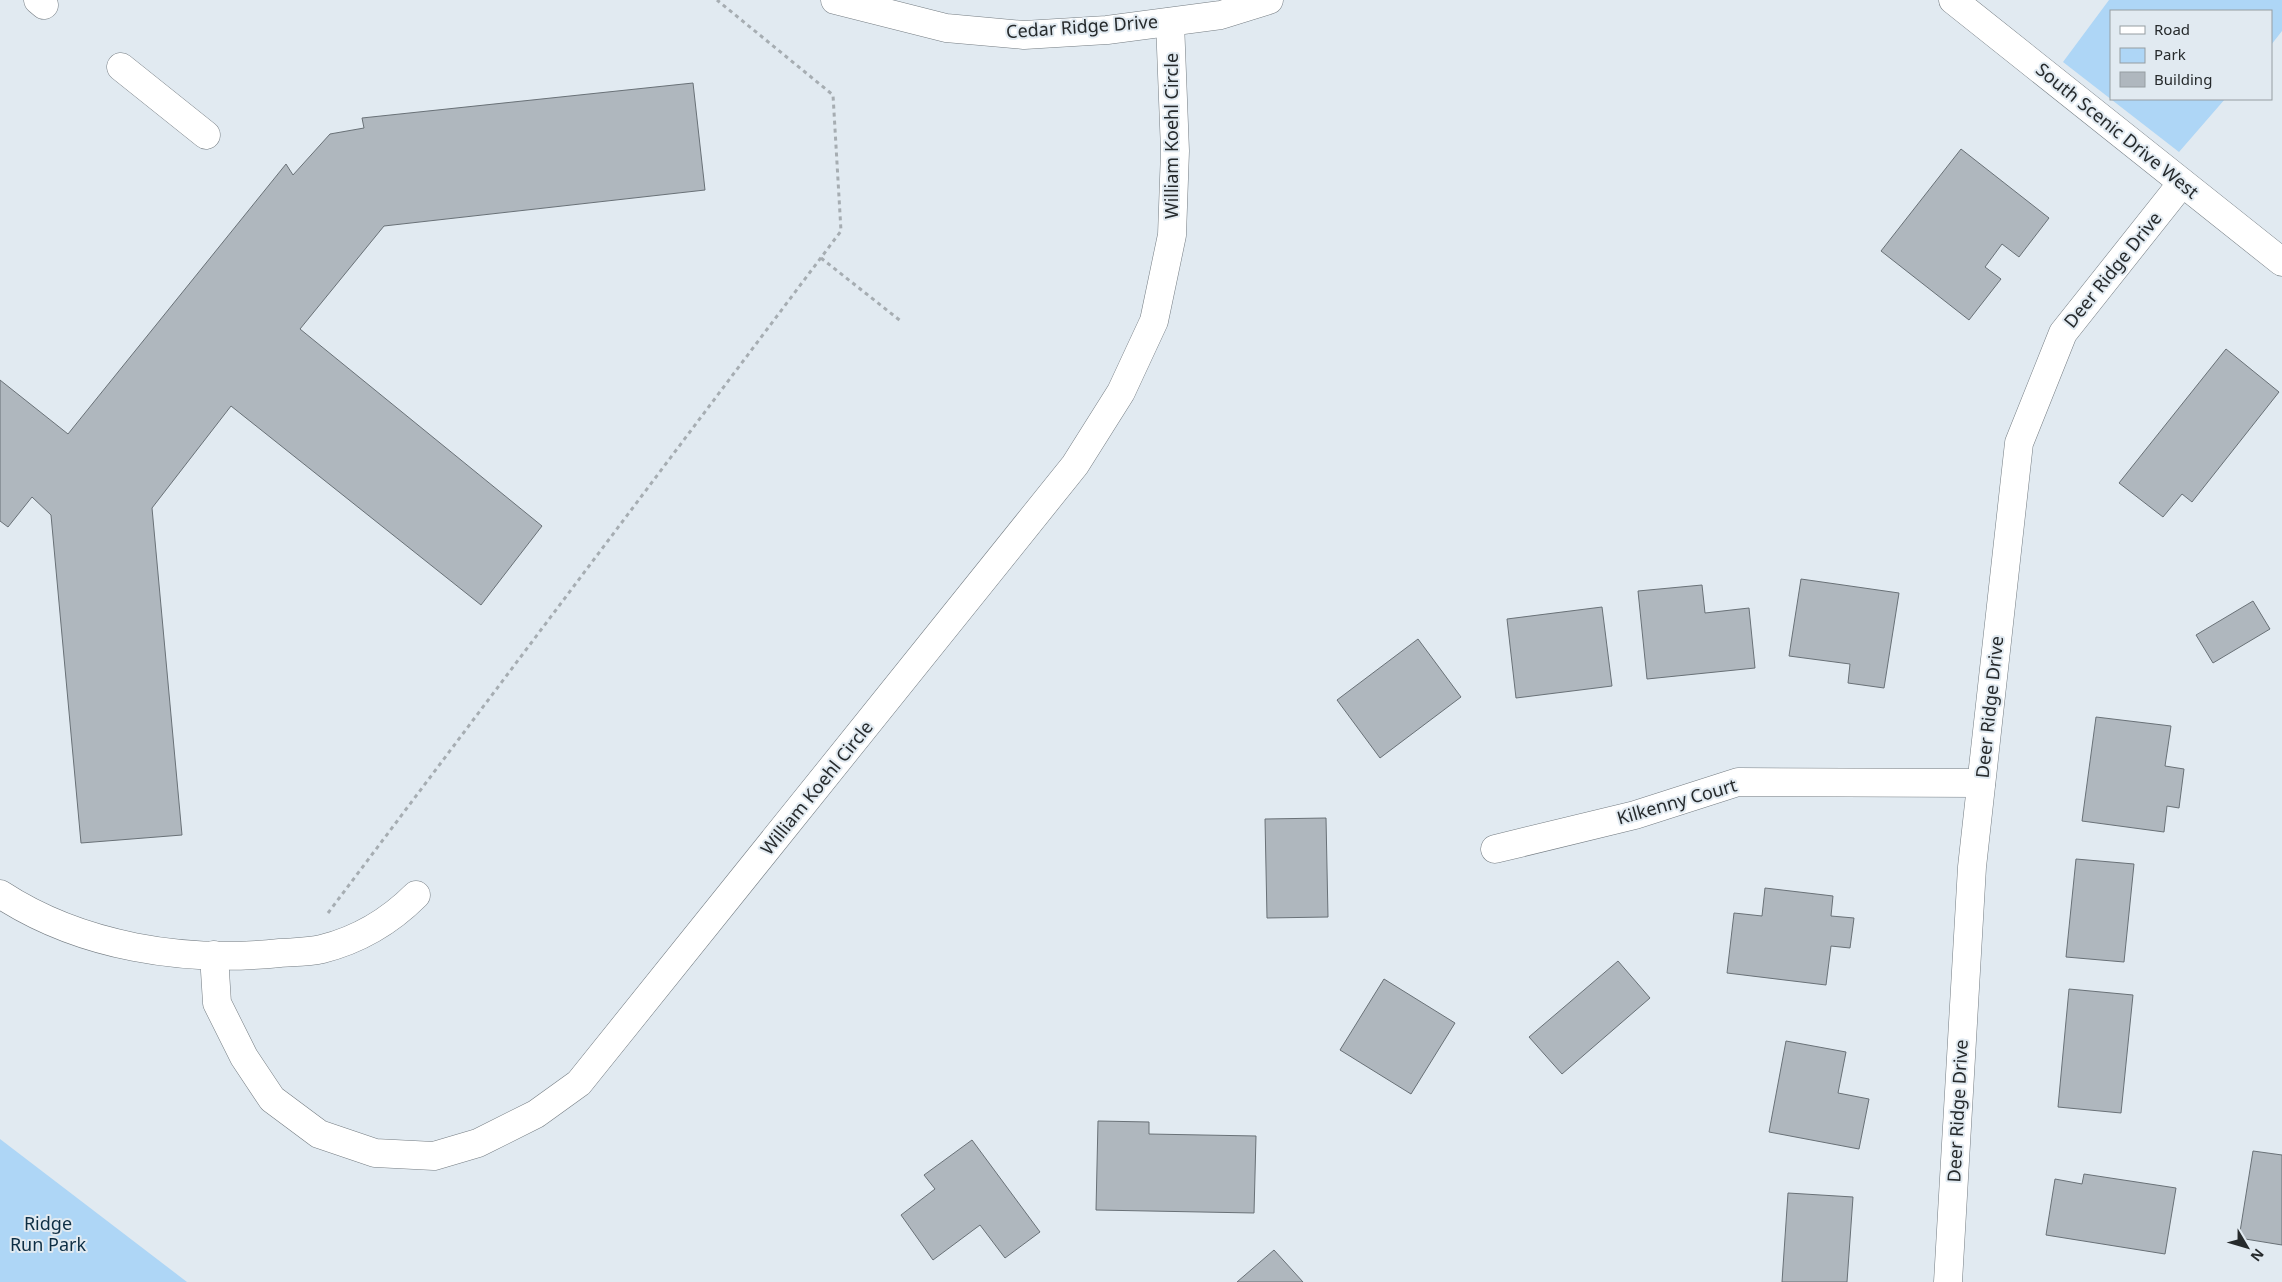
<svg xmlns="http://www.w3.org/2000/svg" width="2282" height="1282" font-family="'Noto Sans',sans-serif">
	<rect width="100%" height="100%" fill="#e1eaf1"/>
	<g fill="#aed6f6">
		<path d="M2109 0H2282V31L2271 45V11H2111V99H2225L2179 152 2063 62Z"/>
		<path d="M0 1139 187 1282H0Z"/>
	</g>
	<g fill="#afb7be" stroke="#697177">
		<path d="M693 83 705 190 384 226 300 329 542 526 481 605 231 406 152 508 182 835 81 843 51 515 32 497 8 527 0 521V380L68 434 286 164 293 175 330 134 364 128 362 118Z"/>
		<path d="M1961 149 2049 218 2019 257 2002 244 1985 267 2001 279 1969 320 1881 251Z"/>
		<path d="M2226 349 2279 392 2192 502 2182 494 2163 517 2119 483Z"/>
		<path d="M1801 579 1899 593 1884 688 1848 683 1850 664 1789 656Z"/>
		<path d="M1702 585 1705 613 1749 608 1755 668 1647 679 1638 591Z"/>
		<path d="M2253 601 2270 629 2213 663 2196 635Z"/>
		<path d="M1602 607 1612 686 1516 698 1507 619Z"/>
		<path d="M1418 639 1461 697 1380 758 1337 700Z"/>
		<path d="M2096 717 2171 726 2165 766 2184 769 2179 808 2167 806 2164 832 2082 821Z"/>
		<path d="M1326 818 1328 917 1267 918 1265 819Z"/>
		<path d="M2076 859 2134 864 2124 962 2066 957Z"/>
		<path d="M1765 888 1833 896 1831 916 1854 918 1850 948 1831 946 1826 985 1727 973 1734 913 1762 916Z"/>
		<path d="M1618 961 1650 998 1562 1074 1529 1037Z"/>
		<path d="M1384 979 1455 1023 1411 1094 1340 1050Z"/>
		<path d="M2069 989 2133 995 2121 1113 2058 1107Z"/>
		<path d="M1786 1041 1846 1052 1838 1093 1869 1099 1859 1149 1769 1132Z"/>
		<path d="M1098 1121 1149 1122V1134L1256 1136 1254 1213 1096 1210Z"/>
		<path d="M972 1140 1040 1232 1005 1258 980 1225 933 1260 901 1215 935 1189 924 1175Z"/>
		<path d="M2253 1151 2282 1155V1245L2239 1238Z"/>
		<path d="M2084 1174 2176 1188 2165 1254 2046 1235 2055 1179 2082 1184Z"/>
		<path d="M1788 1193 1853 1197 1847 1282H1782Z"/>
		<path d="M1274 1250 1303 1282H1237Z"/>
	</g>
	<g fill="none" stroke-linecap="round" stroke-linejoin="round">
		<defs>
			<g id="minor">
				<path d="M38 0 44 5"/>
				<path d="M835 0 946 28 1024 35 1107 30 1221 15 1269 0"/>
				<path d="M1953 0 2282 262"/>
				<path d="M121 67 206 135"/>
				<path d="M1495 849 1635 815 1738 782 1981 783"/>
				<path d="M0 894C81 947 185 963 280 953 294 952 309 952 322 949 358 940 390 921 416 895"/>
				<path d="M214 955 217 1003 244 1057 272 1099 319 1134 375 1153 434 1156 478 1143 536 1114 579 1083 1075 465 1121 392 1154 321 1172 235 1175 151 1170 22"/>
				<path d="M1948 1282 1972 867 2019 443 2063 333 2182 183"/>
			</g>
		</defs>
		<use href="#minor" stroke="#747c82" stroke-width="29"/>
		<g stroke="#a6adb2" stroke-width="3" stroke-dasharray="4 4" stroke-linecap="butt">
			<path d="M821 258 902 322"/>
			<path d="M328 913 841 231 833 95 717 0"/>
		</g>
		<use href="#minor" stroke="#fff" stroke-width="28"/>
	</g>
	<g text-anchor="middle" stroke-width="4" stroke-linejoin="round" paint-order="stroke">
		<g font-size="18" fill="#262a2c" stroke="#e1eaf1">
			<text transform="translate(1082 27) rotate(-4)" y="6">Cedar Ridge Drive</text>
			<text transform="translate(2117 131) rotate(39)" y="6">South Scenic Drive West</text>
			<text transform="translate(1172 136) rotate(-90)" y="6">William Koehl Circle</text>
			<text transform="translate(2113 270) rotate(-51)" y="6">Deer Ridge Drive</text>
			<text transform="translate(1990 707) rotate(-84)" y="6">Deer Ridge Drive</text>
			<text transform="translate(817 788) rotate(-51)" y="6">William Koehl Circle</text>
			<text transform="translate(1677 802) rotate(-16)" y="6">Kilkenny Court</text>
			<text transform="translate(1958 1111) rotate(-87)" y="6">Deer Ridge Drive</text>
		</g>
		<g font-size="18" fill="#0d2e44" stroke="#e1eaf1">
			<text x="48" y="1230">Ridge<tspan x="48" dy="21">Run Park</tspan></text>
		</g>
	</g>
	<rect x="2110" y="10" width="162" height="90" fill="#e1eaf1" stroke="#969da2"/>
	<rect x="2120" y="26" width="25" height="8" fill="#ffffff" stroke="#969da2"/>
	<text x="2154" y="35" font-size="15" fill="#262a2c">Road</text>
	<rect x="2120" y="48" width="25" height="15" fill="#aed6f6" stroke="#969da2"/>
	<text x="2154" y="60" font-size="15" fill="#262a2c">Park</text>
	<rect x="2120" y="72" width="25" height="15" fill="#afb7be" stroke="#969da2"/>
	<text x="2154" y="85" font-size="15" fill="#262a2c">Building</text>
	<g transform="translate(2247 1247) rotate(128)" stroke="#e1eaf1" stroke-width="4" paint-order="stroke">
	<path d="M0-4L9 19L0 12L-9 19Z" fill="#262a2c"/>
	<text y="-8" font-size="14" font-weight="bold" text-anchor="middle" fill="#262a2c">N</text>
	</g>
</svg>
